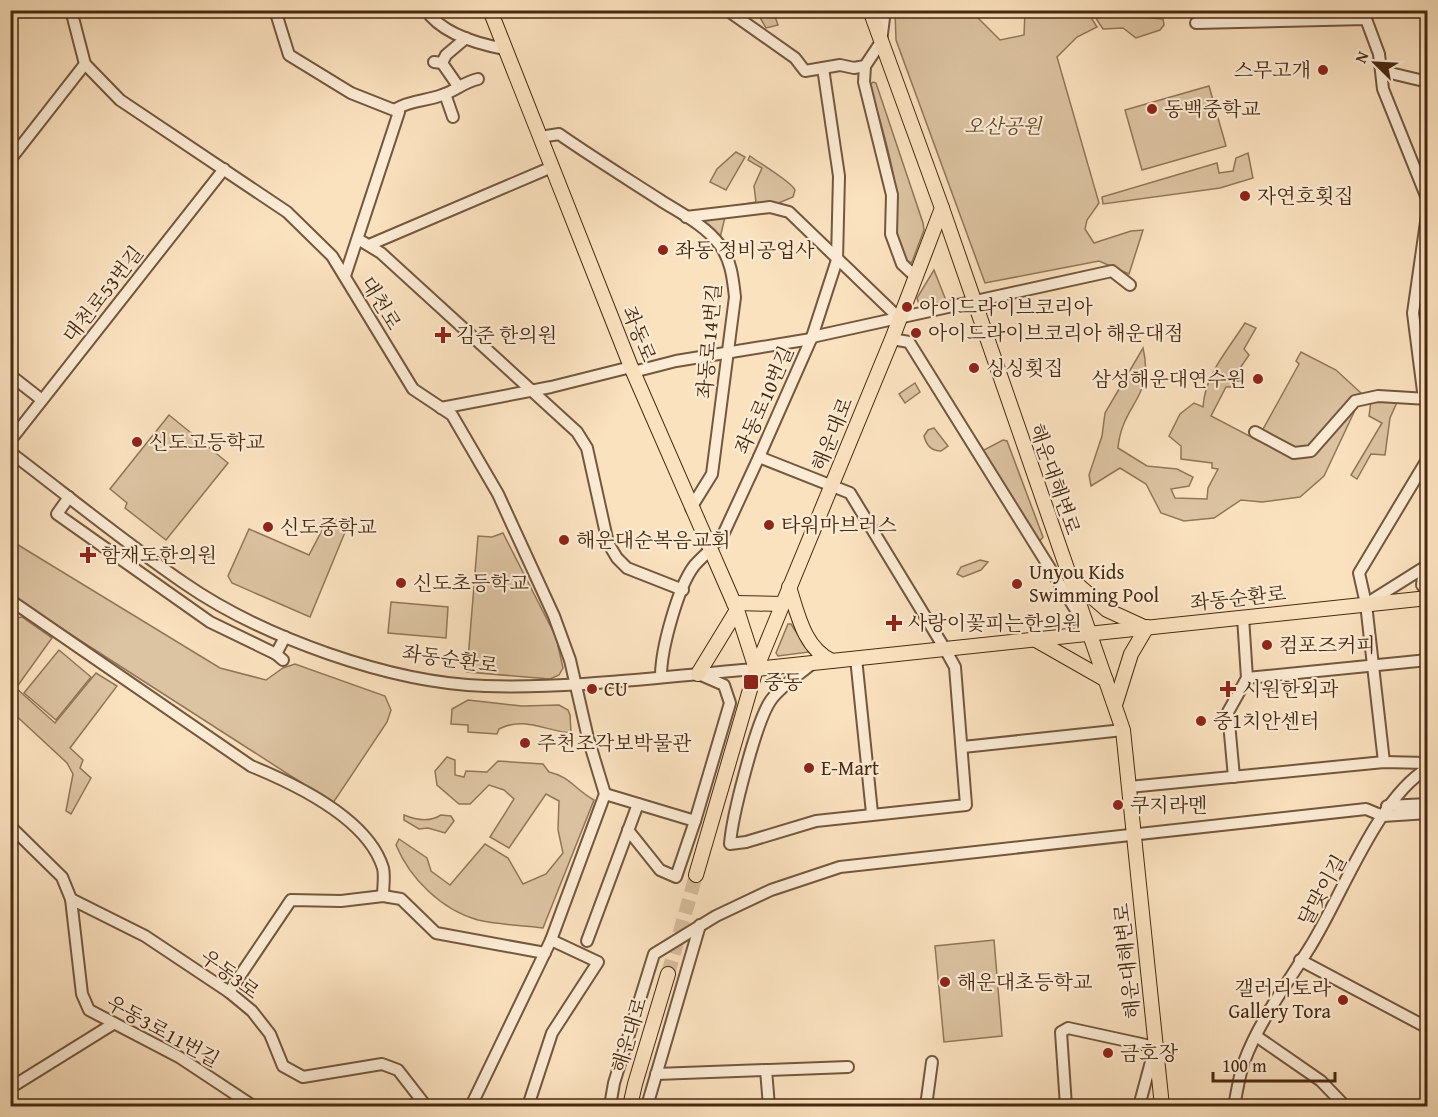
<svg xmlns="http://www.w3.org/2000/svg" width="1438" height="1117" font-family="'Gentium Book Plus','Noto Serif KR',serif">
	<rect width="100%" height="100%" fill="#fbe2bf"/>
	<filter id="stains"><feTurbulence type="fractalNoise" baseFrequency=".00333" numOctaves="4"/><feColorMatrix values="0 0 0 0 .2 0 0 0 0 .09 0 0 0 0 .02 0 0 0 .5 -.17"/></filter>
	<radialGradient id="worn" r=".72"><stop offset=".6" stop-color="#630" stop-opacity="0"/><stop offset="1" stop-color="#630" stop-opacity=".3"/></radialGradient>
	<g fill="#dcc3a1" stroke="#927658" stroke-width="1.5">
		<path d="M773 11 778 25 766 28 758 14Z"/>
		<path d="M895 11H977V17L1000 40 1024 35 1025 11H1087L1097 27 1077 37 1057 57 1099 203 1087 220 1085 229 1094 243 1131 231 1143 230 1129 274 1099 261 985 283 896 40Z"/>
		<path d="M1091 11H1126L1128 16 1163 19 1164 25 1160 30 1136 38 1123 28 1103 29Z"/>
		<path d="M873 82 876 83 923 223 924 230 912 262 907 263C890 238 899 222 896 195 893 160 879 119 870 85Z"/>
		<path d="M1209 86 1226 146 1142 170 1125 110Z"/>
		<path d="M736 152 745 157 726 190 710 182 717 169Z"/>
		<path d="M1248 153 1253 178 1220 188 1103 204 1102 197 1217 163 1219 173 1233 171 1236 158Z"/>
		<path d="M750 156C759 163 792 182 795 190L793 197 774 205 740 207 739 205 756 202 754 186 762 168 748 160Z"/>
		<path d="M725 217 720 238 703 223V220Z"/>
		<path d="M934 270 947 303 921 310 917 298Z"/>
		<path d="M1245 323 1256 328 1244 349 1249 355 1236 374 1238 376 1232 387H1226L1211 416 1257 440 1299 364 1296 361 1301 352 1336 370 1361 393 1353 397 1356 408 1324 476 1300 497 1262 502 1241 500 1214 518 1184 521 1161 513 1146 484 1120 468 1091 486 1089 475 1102 436 1105 413 1143 348C1155 398 1122 403 1118 448L1147 466 1177 469 1193 477 1189 486 1171 489 1175 498 1207 499 1208 488 1218 469 1212 468V463L1181 459V446L1169 436 1180 414 1194 403 1203 407C1205 374 1228 350 1245 323Z"/>
		<path d="M915 383 920 392 905 403 899 394Z"/>
		<path d="M1398 400 1390 418 1385 455 1371 454 1357 479 1351 475 1382 423 1369 416 1371 401Z"/>
		<path d="M169 415 228 463 166 540 125 508 127 503 110 489Z"/>
		<path d="M934 428 948 446 941 451C931 451 926 444 924 436L928 430Z"/>
		<path d="M1003 440 1007 441 1043 537 1039 542 982 451Z"/>
		<path d="M329 517 348 525 310 617 232 583 228 576 249 529 309 555Z"/>
		<path d="M503 533 556 637 563 668 559 675 550 679 467 672 478 536 492 537Z"/>
		<path d="M10 540 220 668 266 680 283 668 295 664 385 696 391 710 387 722 333 803 11 596Z"/>
		<path d="M980 560 988 562 981 570 963 577 957 574 961 567Z"/>
		<path d="M391 602 448 607 446 638 388 633Z"/>
		<path d="M22 617 52 638 16 688 55 723 96 673 117 686 70 748 83 760 80 768 91 778 71 814 66 811 73 774 67 763 11 711V619Z"/>
		<path d="M788 624H791L809 652 778 656 776 653Z"/>
		<path d="M59 650 91 677 56 720 24 693Z"/>
		<path d="M468 700 522 706 559 705 568 710 570 715 571 733C546 731 523 716 499 729L497 734 468 732V725L451 724 452 709Z"/>
		<path d="M447 757 455 760V775L464 777 466 771 487 772 498 761 543 764 549 772C571 777 574 789 594 800L543 928C522 925 499 925 478 920 442 910 410 879 396 845L399 839 427 858 431 871 450 885 485 844 508 858 523 884 546 874 563 853 558 830 559 801 546 794 509 848 490 837 514 799 504 790 489 785 470 804H459L437 785 435 771Z"/>
		<path d="M404 815C416 820 430 822 441 815L451 816 454 821 445 833 428 828 419 829 404 820Z"/>
		<path d="M994 940 1002 1036 944 1042 935 946Z"/>
	</g>
	<g fill="none" stroke-linecap="round" stroke-linejoin="round">
		<path stroke="#d7bd9c" stroke-width="14" stroke-dasharray="14 7" stroke-linecap="butt" d="M668 974 696 875"/>
		<defs>
			<g id="minor">
				<path d="M71 10 85 64 120 100 287 212 332 256 413 389 452 415 498 494 554 616 570 660 588 738 605 794 551 940 471 1106"/>
				<path d="M275 10 289 55 351 93 399 112 345 276"/>
				<path d="M426 10C442 34 478 44 505 49"/>
				<path d="M727 10 795 58 805 71 840 65 854 68 865 66 881 42 885 10"/>
				<path d="M817 10V11"/>
				<path d="M1196 23 1366 19 1379 54 1383 89 1428 201"/>
				<path d="M434 62 442 63 446 55 466 38"/>
				<path d="M442 63 458 86"/>
				<path d="M865 66 864 82 892 195 891 234 902 264 916 277"/>
				<path d="M1382 71 1428 82"/>
				<path d="M445 94 453 117"/>
				<path d="M396 109C410 100 427 101 442 95 455 91 464 82 478 79"/>
				<path d="M540 137 559 134C592 157 626 178 660 200 680 213 705 225 719 244 731 259 733 279 735 297L712 474 691 508"/>
				<path d="M10 160 85 64"/>
				<path d="M686 217 770 207 789 212 899 318"/>
				<path d="M358 239 381 253 577 432 587 448 608 543 617 558 627 568 683 590"/>
				<path d="M369 245 552 167"/>
				<path d="M812 337 1112 271 1130 285"/>
				<path d="M892 339 909 342 1079 615"/>
				<path d="M633 372 676 361 811 339"/>
				<path d="M10 375 42 400"/>
				<path d="M1424 399 1413 313 1428 208"/>
				<path d="M441 408 551 387 631 367"/>
				<path d="M1255 432 1294 453 1311 451 1355 401 1378 396 1428 399"/>
				<path d="M10 441 224 169"/>
				<path d="M10 452C68 496 124 542 184 583 262 637 390 683 485 686 575 689 666 676 756 669"/>
				<path d="M759 457 850 493 945 649 955 667 966 805 816 821 746 842 730 844C732 817 756 721 771 700 782 685 799 675 813 663"/>
				<path d="M69 497 57 514 210 622 276 654"/>
				<path d="M710 547 722 537 759 457 812 337 837 260 839 176 823 68"/>
				<path d="M1424 568 1422 585 1428 592"/>
				<path d="M10 600 251 766C295 784 368 819 383 868 385 876 383 887 383 896"/>
				<path d="M1366 604 1428 565"/>
				<path d="M856 658 872 813"/>
				<path d="M283 660 276 654 285 637"/>
				<path d="M661 676C661 649 678 587 694 566 699 560 705 555 711 549"/>
				<path d="M1247 678 1428 660"/>
				<path d="M963 747 1123 730"/>
				<path d="M1384 762 1366 604 1359 573 1428 458"/>
				<path d="M1234 777 1228 712 1247 678 1243 617"/>
				<path d="M1129 787 1384 762 1428 763"/>
				<path d="M605 794 695 821 730 703 724 685 701 675"/>
				<path d="M1387 806 1428 804"/>
				<path d="M10 826 62 877 71 899 82 994 89 1010 179 1057 253 1106"/>
				<path d="M628 830 660 870 676 877 695 821"/>
				<path d="M71 899 145 936 229 992 252 1011 270 1034 283 1066 303 1077 382 1064 398 1070 426 1106"/>
				<path d="M587 941 638 804"/>
				<path d="M1300 960 1428 1028"/>
				<path d="M229 992 291 900 341 901 383 896 401 899 436 933 545 953"/>
				<path d="M1256 1036 1321 1081 1345 1106"/>
				<path d="M766 1070 769 1106"/>
				<path d="M656 1074 848 1067"/>
				<path d="M10 1088 113 1024"/>
				<path d="M528 1106 552 1033 598 962 551 940"/>
				<path d="M610 1106 614 1083 654 954 716 916 771 890 840 867 1366 809 1383 816 1428 813"/>
				<path d="M647 1106 700 925"/>
				<path d="M926 1106 932 1062"/>
				<path d="M1066 1106 1061 1032 1068 1028 1155 1047 1139 1106"/>
				<path d="M1234 1106C1237 1092 1239 1076 1244 1062 1259 1021 1287 984 1310 947 1342 896 1377 798 1428 768"/>
			</g>
			<g id="major">
				<path d="M490 10 631 367 737 610 756 669"/>
				<path d="M942 208 1123 730 1162 1106"/>
				<path d="M1071 579 1107 610 1142 626"/>
				<path d="M789 587C798 615 804 648 832 661"/>
				<path d="M734 603 782 604"/>
				<path d="M1034 639 1106 680"/>
				<path d="M756 669 1428 598"/>
				<path d="M698 674 737 610"/>
				<path d="M1115 705 1131 654 1147 627"/>
				<path d="M696 875 756 669 892 339 942 208 870 10"/>
				<path d="M630 1106 635 1084 668 974"/>
			</g>
		</defs>
		<use href="#minor" stroke="#74573c" stroke-width="14"/>
		<use href="#major" stroke="#472910" stroke-width="16"/>
		<use href="#minor" stroke="#fcecd5" stroke-width="10"/>
		<use href="#major" stroke="#fbe2bf" stroke-width="14"/>
	</g>
	<g fill="#8f2418" stroke="#fcecd5" stroke-width="2">
		<circle cx="1323" cy="70" r="6"/>
		<circle cx="1152" cy="109" r="6"/>
		<circle cx="1245" cy="196" r="6"/>
		<circle cx="663" cy="250" r="6"/>
		<circle cx="907" cy="307" r="6"/>
		<circle cx="916" cy="333" r="6"/>
		<path d="M440 326h6v6h6v6h-6v6h-6v-6h-6v-6h6z"/>
		<circle cx="974" cy="368" r="6"/>
		<circle cx="1258" cy="379" r="6"/>
		<circle cx="137" cy="442" r="6"/>
		<circle cx="769" cy="525" r="6"/>
		<circle cx="268" cy="527" r="6"/>
		<circle cx="564" cy="540" r="6"/>
		<path d="M85 546h6v6h6v6h-6v6h-6v-6h-6v-6h6z"/>
		<circle cx="401" cy="583" r="6"/>
		<circle cx="1017" cy="584" r="6"/>
		<path d="M891 614h6v6h6v6h-6v6h-6v-6h-6v-6h6z"/>
		<circle cx="1267" cy="645" r="6"/>
		<rect x="743" y="674" width="16" height="16" rx="3"/>
		<circle cx="592" cy="689" r="6"/>
		<path d="M1225 680h6v6h6v6h-6v6h-6v-6h-6v-6h6z"/>
		<circle cx="1201" cy="721" r="6"/>
		<circle cx="525" cy="743" r="6"/>
		<circle cx="809" cy="768" r="6"/>
		<circle cx="1118" cy="805" r="6"/>
		<circle cx="945" cy="982" r="6"/>
		<circle cx="1343" cy="1000" r="6"/>
		<circle cx="1108" cy="1053" r="6"/>
	</g>
	<g text-anchor="middle" stroke-width="4.5" stroke-linejoin="round" paint-order="stroke">
		<g font-size="20" fill="#472910" stroke="#fcecd5" text-anchor="start">
			<text x="1311" y="77" text-anchor="end">스무고개</text>
			<text x="1164" y="116">동백중학교</text>
			<text x="1257" y="203">자연호횟집</text>
			<text x="675" y="257">좌동 정비공업사</text>
			<text x="919" y="314">아이드라이브코리아</text>
			<text x="928" y="340">아이드라이브코리아 해운대점</text>
			<text x="456" y="342">김준 한의원</text>
			<text x="986" y="375">싱싱횟집</text>
			<text x="1246" y="386" text-anchor="end">삼성해운대연수원</text>
			<text x="149" y="449">신도고등학교</text>
			<text x="781" y="532">타워마브러스</text>
			<text x="280" y="534">신도중학교</text>
			<text x="576" y="547">해운대순복음교회</text>
			<text x="101" y="562">함재도한의원</text>
			<text x="1029" y="579">Unyou Kids<tspan x="1029" dy="23">Swimming Pool</tspan></text>
			<text x="413" y="590">신도초등학교</text>
			<text x="908" y="630">사랑이꽃피는한의원</text>
			<text x="1279" y="652">컴포즈커피</text>
			<text x="764" y="689">중동</text>
			<text x="604" y="696">CU</text>
			<text x="1242" y="696">시원한외과</text>
			<text x="1213" y="728">중1치안센터</text>
			<text x="537" y="750">주천조각보박물관</text>
			<text x="821" y="775">E-Mart</text>
			<text x="1130" y="812">쿠지라멘</text>
			<text x="957" y="989">해운대초등학교</text>
			<text x="1331" y="995" text-anchor="end">갤러리토라<tspan x="1331" dy="23">Gallery Tora</tspan></text>
			<text x="1120" y="1060">금호장</text>
		</g>
		<g font-size="20" font-style="italic" fill="#65482d" stroke="#fcecd5">
			<text x="1003" y="133">오산공원</text>
		</g>
		<g font-size="20" fill="#472910" stroke="#fcecd5">
			<text transform="translate(103 294) rotate(-52)" y="7">대천로53번길</text>
			<text transform="translate(381 303) rotate(59)" y="7">대천로</text>
			<text transform="translate(639 334) rotate(68)" y="7">좌동로</text>
			<text transform="translate(709 341) rotate(-85)" y="7">좌동로14번길</text>
			<text transform="translate(764 400) rotate(-66)" y="7">좌동로10번길</text>
			<text transform="translate(832 434) rotate(-68)" y="7">해운대로</text>
			<text transform="translate(1055 479) rotate(71)" y="7">해운대해변로</text>
			<text transform="translate(1238 598) rotate(-6)" y="7">좌동순환로</text>
			<text transform="translate(450 659) rotate(8)" y="7">좌동순환로</text>
			<text transform="translate(1322 890) rotate(-61)" y="7">달맞이길</text>
			<text transform="translate(1127 961) rotate(-96)" y="7">해운대해변로</text>
			<text transform="translate(230 974) rotate(37)" y="7">우동3로</text>
			<text transform="translate(163 1031) rotate(29)" y="7">우동3로11번길</text>
			<text transform="translate(629 1035) rotate(-73)" y="7">해운대로</text>
		</g>
	</g>
	<rect width="1438" height="1117" fill="none" stroke="#fbe2bf" stroke-width="36"/>
	<rect x="12" y="12" width="1414" height="1093" fill="none" stroke="#472910" stroke-width="3"/>
	<rect x="18" y="18" width="1402" height="1081" fill="none" stroke="#472910" stroke-width="1.5"/>
	<g transform="translate(1375 63) rotate(294)" stroke="#fcecd5" stroke-width="4.5" paint-order="stroke">
	<path d="M0-4.5L10 22L0 15L-10 22Z" fill="#472910"/>
	<text y="-9" font-size="16" font-weight="bold" text-anchor="middle" fill="#472910">N</text>
	</g>
	<path d="M1213 1072v9h122v-9" fill="none" stroke="#472910" stroke-width="3"/>
	<text x="1222" y="1072" font-size="18" fill="#472910" stroke="#fcecd5" stroke-width="4.5" paint-order="stroke">100 m</text>
	<rect width="100%" height="100%" filter="url(#stains)"/>
	<rect width="100%" height="100%" fill="url(#worn)"/>
</svg>
